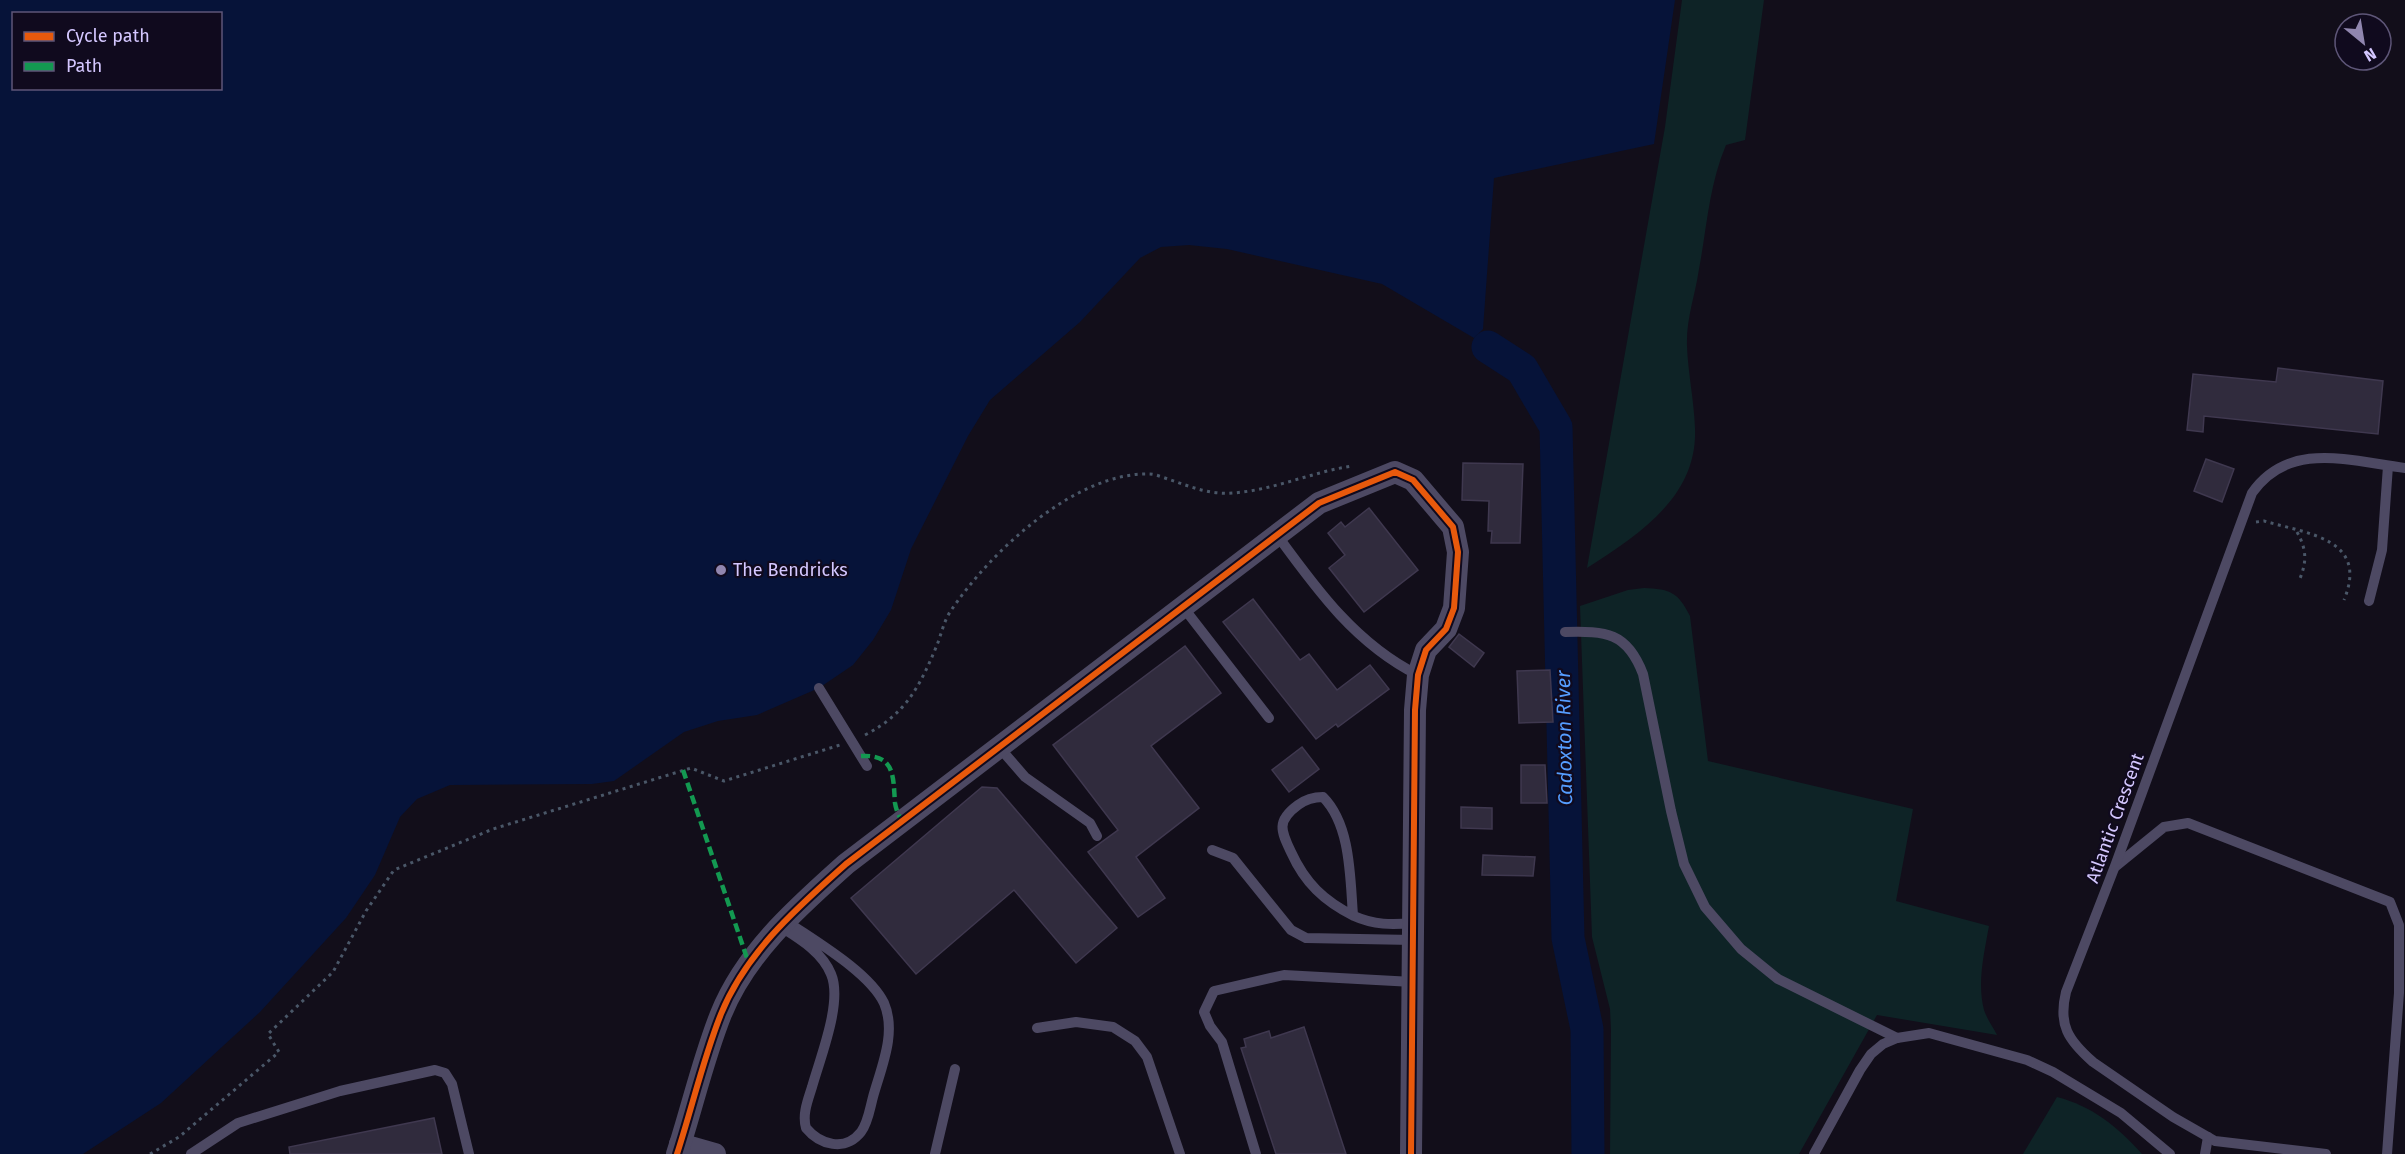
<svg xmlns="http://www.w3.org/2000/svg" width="2405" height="1154" font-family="'Fira Sans',sans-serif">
	<rect width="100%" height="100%" fill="#120e1a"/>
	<g fill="#0e2326">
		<path d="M1682 0H1764L1745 140 1726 145C1709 185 1707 227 1699 269 1695 296 1686 319 1687 346 1688 373 1694 400 1695 428 1698 497 1638 535 1587 568L1665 127Z"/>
		<path d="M1644 588C1670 589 1678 592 1690 616L1708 761 1913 809 1896 901 1989 926C1984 954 1977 983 1984 1010 1987 1019 1993 1027 1997 1035L1877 1015 1799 1154H1610L1611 1030 1610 1009 1592 937 1580 606 1628 590Z"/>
		<path d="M2057 1097C2092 1106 2118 1127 2142 1154H2023Z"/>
	</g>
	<path fill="#061339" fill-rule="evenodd" d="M0 0H1675L1654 144 1494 178 1483 329 1474 338 1382 284 1227 249 1189 245 1161 247 1140 258 1080 322 990 400 968 436 911 549 891 610 873 640 853 665 819 688 757 715 718 721 684 732 614 781 592 784 450 785 417 799 400 817 375 875 346 918 260 1012 161 1103 83 1154H0ZM14 14H220V88H14Z"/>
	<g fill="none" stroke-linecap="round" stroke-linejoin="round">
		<path stroke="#061339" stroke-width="33" d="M1488 347 1522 369 1556 427 1568 938 1587 1029 1588 1154"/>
	</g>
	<g fill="#302b3d" stroke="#3f384f" stroke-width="1.5">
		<path d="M2278 368 2383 381 2378 434 2204 416 2203 432 2187 430 2193 374 2276 382Z"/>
		<path d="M2206 459 2234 469 2222 502 2194 491Z"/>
		<path d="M1463 463 1523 464 1520 543H1491L1492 531H1488L1489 501 1462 500Z"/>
		<path d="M1369 508 1418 570 1364 612 1329 568 1345 555 1328 533 1341 522 1345 527Z"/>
		<path d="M1253 599 1300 660 1309 654 1337 690 1370 665 1389 689 1338 727 1336 724 1316 739 1223 622Z"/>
		<path d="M1459 634 1484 653 1474 667 1449 647Z"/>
		<path d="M1185 646 1221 693 1151 746 1199 808 1136 857 1165 898 1138 917 1088 852 1118 830 1053 745Z"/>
		<path d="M1550 670 1553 722 1519 723 1517 671Z"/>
		<path d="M1302 747 1319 769 1289 792 1272 770Z"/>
		<path d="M1521 765H1545L1547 803H1521Z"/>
		<path d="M982 787 997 788 1117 928 1076 963 1014 890 916 974 851 898Z"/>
		<path d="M1461 807 1492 808V829L1461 828Z"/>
		<path d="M1483 855 1535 857 1533 876 1482 875Z"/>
		<path d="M1304 1027 1346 1154H1276L1241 1048 1246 1047 1244 1039 1269 1031 1271 1038Z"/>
		<path d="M434 1118 442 1154H290L289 1147Z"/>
	</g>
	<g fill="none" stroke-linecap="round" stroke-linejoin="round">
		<g stroke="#4a5768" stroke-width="3" stroke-dasharray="3 4.5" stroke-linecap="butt">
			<path d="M2256 522 2264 521C2309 534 2369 539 2344 600"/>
			<path d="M2297 532C2307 550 2307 562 2299 581"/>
			<path d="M865 735C906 714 920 686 937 645 941 635 944 621 950 612 989 553 1075 472 1149 474 1156 474 1164 478 1171 480 1191 487 1211 495 1233 493 1274 490 1312 472 1352 466"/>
			<path d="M150 1154 179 1137 279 1052 268 1034 333 972 366 911 394 870 493 829 691 768 724 781 840 745"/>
		</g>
		<g stroke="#4d4963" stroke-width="10">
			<path d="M1277 535C1317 590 1356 644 1418 675"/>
			<path d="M2369 601 2382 550 2388 466"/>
			<path d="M1183 607 1269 718"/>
			<path d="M1565 632C1606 631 1627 632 1643 674L1671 811 1684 864 1705 907 1741 949 1778 979 1897 1038"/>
			<path d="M819 688 867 766"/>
			<path d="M999 747 1025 777 1090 823 1097 836"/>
			<path d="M1212 850 1233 858 1291 930 1306 938 1413 940"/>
			<path d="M2116 866 2164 827 2188 823 2390 902 2399 925V993L2387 1154"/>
			<path d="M1353 915C1350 878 1351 825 1323 797 1313 797 1306 799 1298 805 1276 821 1281 831 1291 852 1305 883 1324 901 1354 916 1374 925 1392 925 1413 923"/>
			<path d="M781 927C800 939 822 952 831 974 843 1002 820 1058 812 1087 808 1100 802 1114 806 1128 820 1145 845 1152 861 1132 868 1123 870 1108 873 1097 881 1068 897 1033 884 1003 869 972 815 941 786 921"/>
			<path d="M1037 1028 1076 1022 1113 1027 1135 1041 1147 1057 1180 1154"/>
			<path d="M191 1154 238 1123 340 1091 435 1070 445 1073 452 1084 469 1154"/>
			<path d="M935 1154 955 1069"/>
			<path d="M1256 1154 1222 1042 1210 1026 1204 1012 1214 991 1284 975 1413 982"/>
			<path d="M1814 1154 1860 1070 1871 1054 1883 1044 1897 1038 1929 1033 2027 1060 2053 1072 2121 1113 2170 1154"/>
			<path d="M2205 1154 2208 1137"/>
			<path d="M2326 1154 2215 1141 2173 1117 2093 1062C2068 1040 2058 1025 2066 992L2115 866 2252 493C2289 440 2350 461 2405 468"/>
		</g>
		<g stroke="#4d4963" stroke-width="22">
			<path d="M680 1144 715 1154"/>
			<path d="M677 1154C692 1108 703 1059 721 1014 746 952 798 907 846 864L1319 503 1395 472 1413 480 1453 527 1458 552 1454 608 1446 629 1426 650 1418 675 1415 710 1411 1154"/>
		</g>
		<g stroke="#139951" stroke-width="4.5" stroke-dasharray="9 4.5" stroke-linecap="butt">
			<path d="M861 756C896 754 893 778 895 803 896 810 899 816 902 821"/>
			<path d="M683 770 749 964"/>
		</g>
		<defs>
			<path id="cycleway" d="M677 1154C692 1108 703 1059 721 1014 746 952 798 907 846 864L1319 503 1395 472 1413 480 1453 527 1458 552 1454 608 1446 629 1426 650 1418 675 1415 710 1411 1154"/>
		</defs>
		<use href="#cycleway" stroke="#100a1e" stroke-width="10"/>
		<use href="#cycleway" stroke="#e8590c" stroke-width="6"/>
	</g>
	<circle fill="#9086af" stroke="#100a1e" stroke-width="2" cx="721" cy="570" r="6"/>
	<g text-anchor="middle" stroke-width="4.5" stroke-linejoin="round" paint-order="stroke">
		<g font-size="18" fill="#d4c7ff" stroke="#100a1e" text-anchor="start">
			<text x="733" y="576">The Bendricks</text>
		</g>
		<g font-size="18" fill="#d4c7ff" stroke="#100a1e">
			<text transform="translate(2115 818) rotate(-70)" y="6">Atlantic Crescent</text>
		</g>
		<g font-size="20" font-style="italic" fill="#559dff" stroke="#100a1e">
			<text transform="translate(1564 738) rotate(-91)" y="7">Cadoxton River</text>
		</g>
	</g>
	<rect x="12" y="12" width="210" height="78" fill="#100a1e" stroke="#5e5678" stroke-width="1.5"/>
	<rect x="24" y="32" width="30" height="9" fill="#e8590c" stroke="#5e5678" stroke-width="1.5"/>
	<text x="66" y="42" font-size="18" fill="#d4c7ff">Cycle path</text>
	<rect x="24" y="62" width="30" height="9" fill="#139951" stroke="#5e5678" stroke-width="1.5"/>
	<text x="66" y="72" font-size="18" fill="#d4c7ff">Path</text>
	<g transform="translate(2363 42) rotate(150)"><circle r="28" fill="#100a1e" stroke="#5e5678" stroke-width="1.5"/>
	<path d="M0-4.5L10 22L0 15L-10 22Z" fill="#9086af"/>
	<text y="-9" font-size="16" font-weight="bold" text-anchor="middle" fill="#d4c7ff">N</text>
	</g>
</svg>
